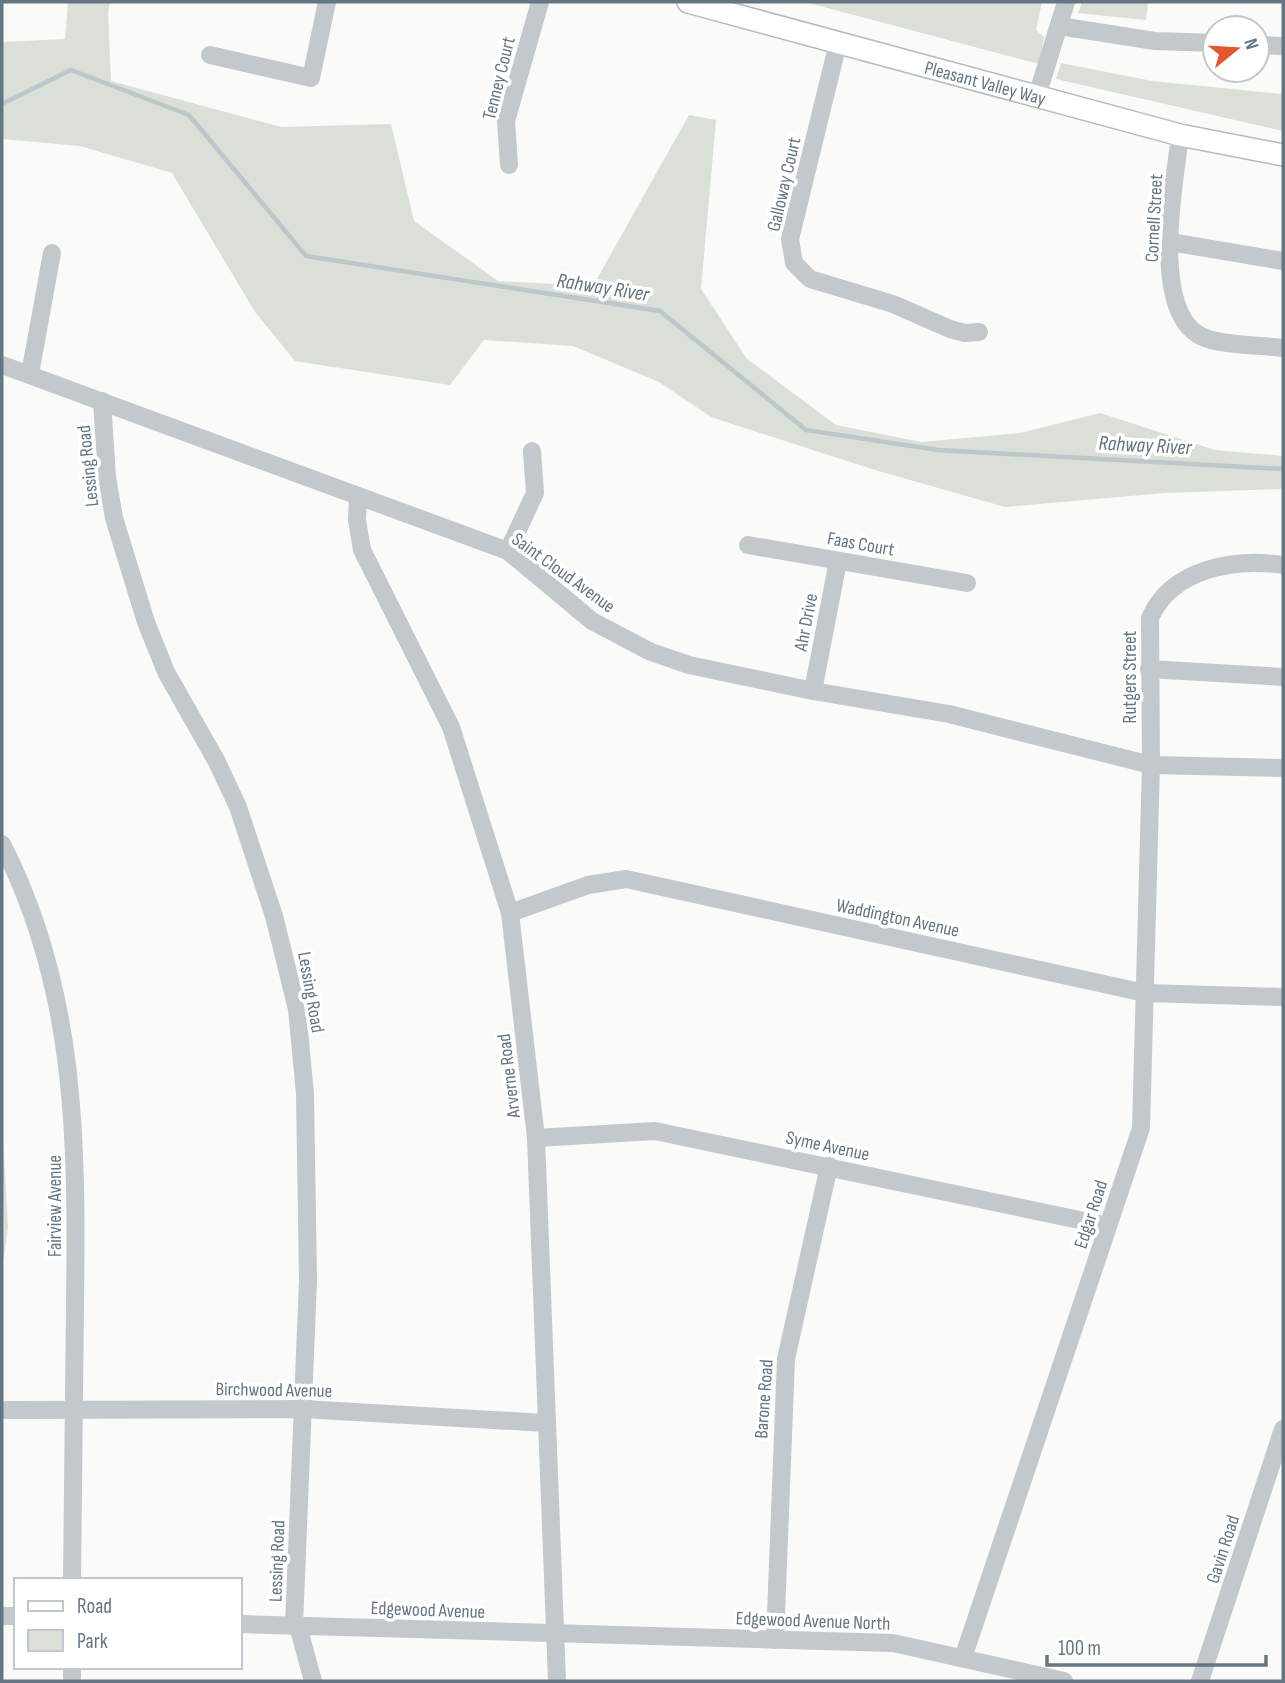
<svg xmlns="http://www.w3.org/2000/svg" width="1285" height="1683" font-family="'Sofia Sans Condensed',sans-serif">
	<rect width="100%" height="100%" fill="#fafaf8"/>
	<g fill="#dadfd7">
		<path d="M68 2H110L108 13 111 81 281 127 391 124 414 221 498 281 593 286 689 115 716 120 701 289 747 359 836 425 921 442 1020 433 1100 413 1215 450 1283 456V489L1165 493 1005 507 875 470 711 417 659 382 573 346 484 340 450 385 295 361 255 312 172 173 80 146 2 139V42L65 39Z"/>
		<path d="M805 2H1042L1036 30 1044 37 1039 64Z"/>
		<path d="M1082 2H1148L1146 20 1078 13Z"/>
		<path d="M1061 63 1152 81 1283 94V131L1056 79Z"/>
		<path d="M2 1118 8 1227 2 1270Z"/>
	</g>
	<g fill="none" stroke-linecap="round" stroke-linejoin="round">
		<path stroke="#bbc7cb" stroke-width="4.5" d="M2 104 71 70 189 115 306 256 660 311 806 430 938 450 1283 469"/>
		<defs>
			<g id="major">
				<path id="s1" d="M688 2 1180 135 1283 155"/>
			</g>
		</defs>
		<use href="#major" stroke="#b5babe" stroke-width="24"/>
		<g stroke="#c3c8cc" stroke-width="18">
			<path d="M1059 26 1155 41 1215 43"/>
			<path d="M838 43 790 239 794 263 810 279 893 304 950 329 965 333 979 332"/>
			<path d="M1257 45 1283 46"/>
			<path d="M210 55 311 78 327 2"/>
			<path d="M1037 96 1066 2"/>
			<path d="M1180 135C1175 182 1147 321 1208 339 1231 346 1260 345 1283 348"/>
			<path d="M509 165 506 121 540 2"/>
			<path d="M1170 242 1283 261"/>
			<path d="M2 365 508 551 592 621 651 652 689 665 813 691 949 714 1151 765 1283 768"/>
			<path d="M30 374 52 253"/>
			<path d="M102 401 107 477 114 518 146 622 166 672 217 762 238 807 274 916 297 1009 305 1094 308 1280 294 1626"/>
			<path d="M358 497 357 520 362 550 451 727 510 913 536 1138 557 1681"/>
			<path d="M748 545 967 583"/>
			<path d="M508 551 535 493 532 451"/>
			<path d="M1149 669 1283 677"/>
			<path d="M813 691 838 561"/>
			<path d="M2 844C77 990 77 1143 75 1304 74 1396 73 1488 72 1580"/>
			<path d="M510 913 588 885 626 879 1145 993 1283 997"/>
			<path d="M536 1138 655 1131 1108 1226"/>
			<path d="M2 1410 303 1409 545 1423"/>
			<path d="M2 1616H16"/>
			<path d="M240 1624 893 1643 1064 1681"/>
			<path d="M298 1626 313 1681"/>
			<path d="M775 1640 786 1359 829 1166"/>
			<path d="M963 1658 1141 1128 1151 765 1150 618C1172 568 1235 558 1283 565"/>
			<path d="M72 1681V1667"/>
			<path d="M1200 1681 1283 1429"/>
		</g>
		<use href="#major" stroke="#fff" stroke-width="21"/>
	</g>
	<g text-anchor="middle" stroke-width="7" stroke-linejoin="round" paint-order="stroke">
		<g font-size="19" fill="#657683" stroke="#fff">
			<text transform="translate(498 78) rotate(-76)" y="7">Tenney Court</text>
			<text dy="7" stroke="none"><textPath href="#s1" startOffset="308">Pleasant Valley Way</textPath></text>
			<text transform="translate(783 184) rotate(-77)" y="7">Galloway Court</text>
			<text transform="translate(1153 218) rotate(-87)" y="7">Cornell Street</text>
			<text transform="translate(87 466) rotate(-96)" y="7">Lessing Road</text>
			<text transform="translate(861 543) rotate(10)" y="7">Faas Court</text>
			<text transform="translate(564 572) rotate(36)" y="7">Saint Cloud Avenue</text>
			<text transform="translate(805 622) rotate(-79)" y="7">Ahr Drive</text>
			<text transform="translate(1129 677) rotate(-90)" y="7">Rutgers Street</text>
			<text transform="translate(898 917) rotate(12)" y="7">Waddington Avenue</text>
			<text transform="translate(312 992) rotate(80)" y="7">Lessing Road</text>
			<text transform="translate(508 1076) rotate(-97)" y="7">Arverne Road</text>
			<text transform="translate(828 1145) rotate(12)" y="7">Syme Avenue</text>
			<text transform="translate(54 1206) rotate(-90)" y="7">Fairview Avenue</text>
			<text transform="translate(1090 1214) rotate(-72)" y="7">Edgar Road</text>
			<text transform="translate(274 1389) rotate(1)" y="7">Birchwood Avenue</text>
			<text transform="translate(763 1399) rotate(-86)" y="7">Barone Road</text>
			<text transform="translate(1222 1549) rotate(-72)" y="7">Gavin Road</text>
			<text transform="translate(276 1561) rotate(-88)" y="7">Lessing Road</text>
			<text transform="translate(428 1609) rotate(2)" y="7">Edgewood Avenue</text>
			<text transform="translate(813 1620) rotate(2)" y="7">Edgewood Avenue North</text>
		</g>
		<g font-size="21" font-style="italic" fill="#60757c" stroke="#fff">
			<text transform="translate(603 287) rotate(9)" y="7">Rahway River</text>
			<text transform="translate(1145 445) rotate(3)" y="7">Rahway River</text>
		</g>
	</g>
	<rect width="1285" height="1683" fill="none" stroke="#657683" stroke-width="7"/>
	<rect x="14" y="1578" width="228" height="91" fill="#ffffff" stroke="#c1c8cd" stroke-width="2"/>
	<rect x="28" y="1601" width="35" height="10" fill="#ffffff" stroke="#c1c8cd" stroke-width="2"/>
	<text x="77" y="1613" font-size="21" fill="#657683">Road</text>
	<rect x="28" y="1630" width="35" height="21" fill="#dadfd7" stroke="#c1c8cd" stroke-width="2"/>
	<text x="77" y="1648" font-size="21" fill="#657683">Park</text>
	<g transform="translate(1236 49) rotate(72)"><circle r="33" fill="#ffffff" stroke="#c1c8cd" stroke-width="2"/>
	<path d="M0-5L12 26L0 18L-12 26Z" fill="#e4572e"/>
	<text y="-10" font-size="19" font-weight="bold" text-anchor="middle" fill="#657683">N</text>
	</g>
	<path d="M1047 1655v10h219v-10" fill="none" stroke="#657683" stroke-width="3.5"/>
	<text x="1058" y="1655" font-size="21" fill="#657683" stroke="#ffffff" stroke-width="5" paint-order="stroke">100 m</text>
</svg>
